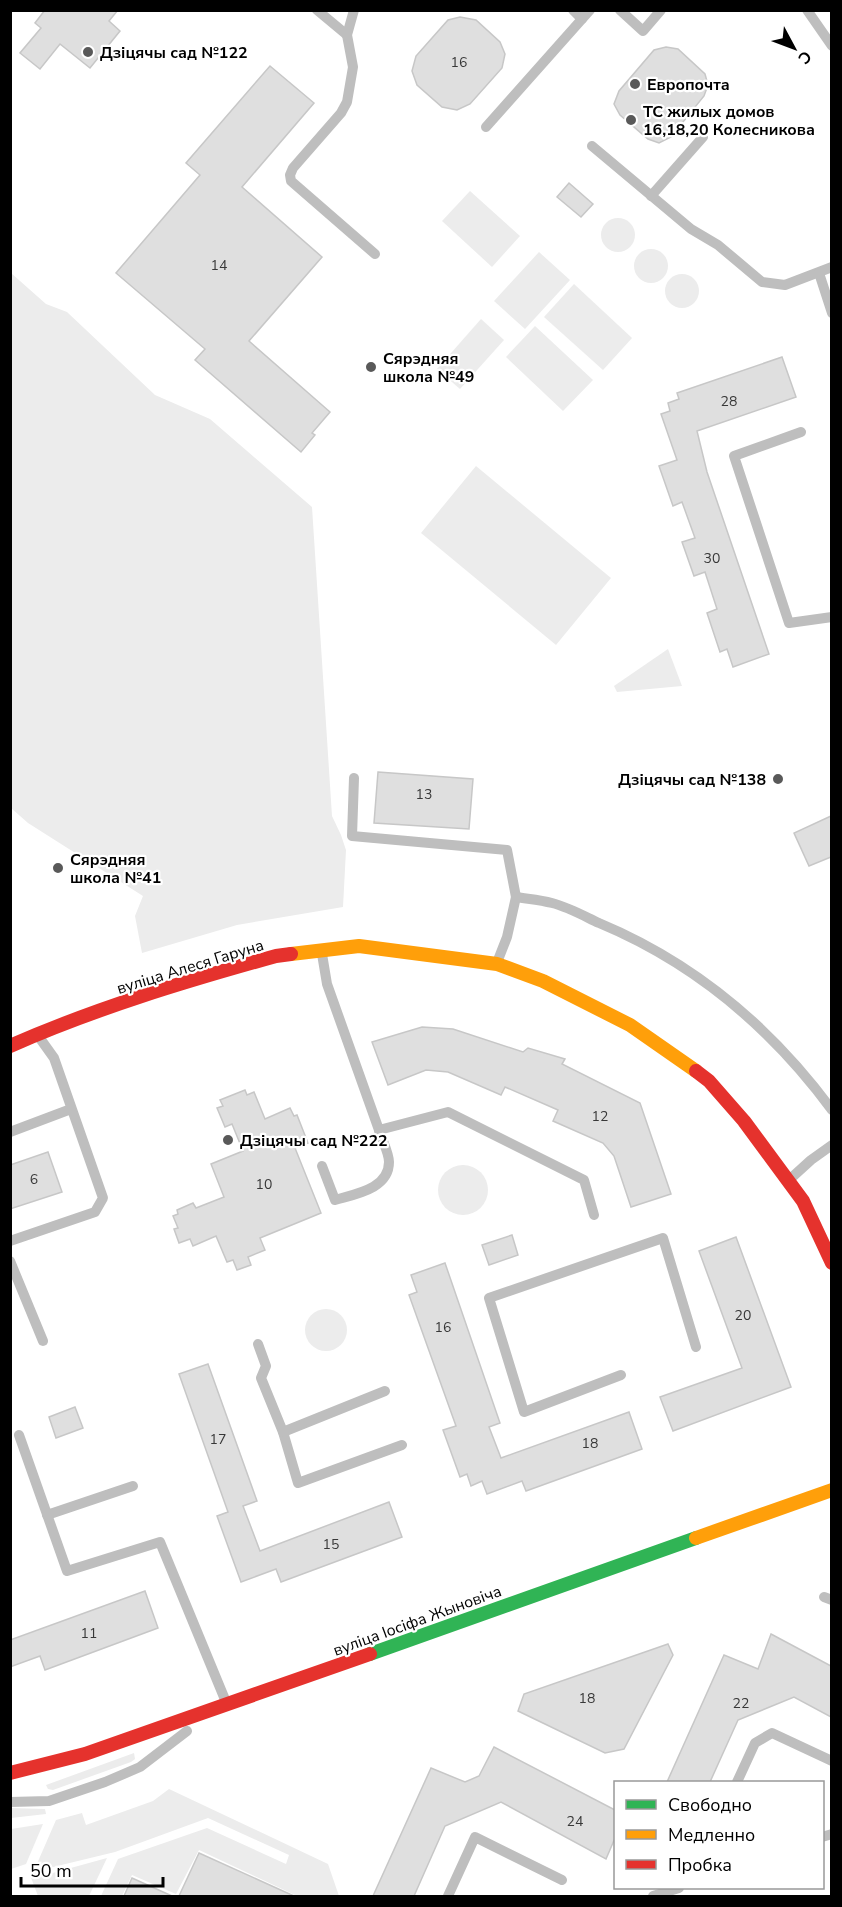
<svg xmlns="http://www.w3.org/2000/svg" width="842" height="1907" font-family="'Nunito Sans',sans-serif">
	<rect width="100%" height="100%" fill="#fff"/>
	<g fill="#ececec">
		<path d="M470 191 520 236 492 267 442 221Z"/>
		<circle cx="618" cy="235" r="17"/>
		<circle cx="651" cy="266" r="17"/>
		<path d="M539 252 570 280 525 329 494 301Z"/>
		<path d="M11 273 46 304 67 312 155 395 210 419 312 507 332 816 341 835 346 850 343 907 237 925 142 953 135 916 143 896 28 823 11 808Z"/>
		<circle cx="682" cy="291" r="17"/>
		<path d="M574 284 632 338 603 370 544 317Z"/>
		<path d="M481 319 504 340 460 389 437 369Z"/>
		<path d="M535 326 593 380 563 411 506 357Z"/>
		<path d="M476 466 611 578 556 645 421 533Z"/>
		<path d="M668 649 682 686 617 692 614 686Z"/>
		<circle cx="463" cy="1190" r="25"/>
		<circle cx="326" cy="1330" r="21"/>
		<path d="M134 1753 135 1759 131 1762 53 1790 48 1789 46 1785Z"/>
		<path d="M169 1789 328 1864 339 1896H297L199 1850 176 1894 132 1875 122 1896H101L118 1859 207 1828 286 1864 289 1855 208 1818 115 1852 49 1868 36 1866 56 1820 82 1813 86 1825 153 1801Z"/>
		<path d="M11 1808 45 1809 46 1814 11 1818Z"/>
		<path d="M43 1824 26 1864 11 1869V1829Z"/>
		<path d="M107 1858 89 1896H38L30 1875 33 1872 49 1874Z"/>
	</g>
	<g fill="#dfdfdf" stroke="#c7c7c7" stroke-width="1.5">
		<path d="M45 10H118L109 21 120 31 90 68 60 44 40 69 20 53 41 28 35 23Z"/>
		<path d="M460 17 476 20 500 42 505 54 502 68 470 104 457 110 442 107 417 85 412 71 416 56 448 20Z"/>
		<path d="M666 47 678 49 705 74 708 85 704 96 671 137 659 143 648 139 620 115 614 104 619 91 654 50Z"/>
		<path d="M270 66 314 103 242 187 322 257 249 341 330 412 312 433 315 435 301 452 195 360 205 349 116 273 200 175 186 163Z"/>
		<path d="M569 183 593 204 581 217 557 197Z"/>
		<path d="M782 357 796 397 697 431 707 472 769 654 733 667 727 649 720 652 707 613 717 609 705 572 694 576 682 542 695 538 682 502 673 506 659 466 677 460 661 414 670 411 668 403 679 399 677 393Z"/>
		<path d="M378 772 473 779 469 829 374 823Z"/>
		<path d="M831 816V857L809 866 794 833Z"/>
		<path d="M422 1027 453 1029 523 1052 528 1048 565 1059 562 1064 640 1103 671 1194 631 1207 614 1156 603 1143 553 1121 558 1110 505 1087 501 1095 448 1072 426 1070 388 1085 372 1042Z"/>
		<path d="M245 1090 247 1095 254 1092 265 1119 290 1108 294 1116 297 1115 308 1143 295 1148 321 1213 260 1238 265 1250 248 1257 251 1265 237 1270 233 1260 227 1262 216 1236 193 1246 190 1239 179 1243 174 1229 178 1228 173 1216 178 1214 177 1210 193 1203 196 1208 224 1197 211 1164 243 1151 232 1124 225 1127 217 1108 223 1106 220 1100Z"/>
		<path d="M48 1152 62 1192 10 1209V1165Z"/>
		<path d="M512 1235 518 1255 489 1265 482 1245Z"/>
		<path d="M736 1237 791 1387 673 1431 660 1397 742 1368 699 1251Z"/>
		<path d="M445 1263 500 1423 489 1427 501 1458 629 1412 642 1449 526 1491 522 1481 487 1494 482 1481 471 1486 467 1474 460 1477 443 1430 456 1426 409 1295 417 1292 411 1275Z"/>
		<path d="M208 1364 257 1501 243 1506 260 1551 389 1502 402 1537 281 1582 276 1569 241 1582 217 1516 228 1512 179 1374Z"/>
		<path d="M75 1407 83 1428 56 1438 49 1417Z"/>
		<path d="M145 1591 158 1628 45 1670 40 1656 10 1667V1640Z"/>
		<path d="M771 1634 831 1666V1717L794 1697 738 1720 710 1782H667L724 1655 758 1669Z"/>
		<path d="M668 1644 673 1655 624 1749 605 1753 518 1711 524 1694Z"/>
		<path d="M494 1747 615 1810V1838L606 1859 501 1802 445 1826 414 1896H373L431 1768 465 1782 479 1776Z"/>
		<path d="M199 1853 294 1896H179Z"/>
		<path d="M132 1878 172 1896H124Z"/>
	</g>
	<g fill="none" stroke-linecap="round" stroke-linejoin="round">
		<g stroke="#bebebe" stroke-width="10">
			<path d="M317 10 347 35"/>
			<path d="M354 10 347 35 353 67 347 102 341 113 293 168 290 175 291 181 375 254"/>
			<path d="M573 10 582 19"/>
			<path d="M620 10 643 31 661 10"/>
			<path d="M807 10 832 46"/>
			<path d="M486 127 590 10"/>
			<path d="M592 146 691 229 718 245 762 282 785 285 832 267"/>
			<path d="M651 196 703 137"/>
			<path d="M819 273 832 313"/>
			<path d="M801 432 734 456 789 623 832 617"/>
			<path d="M354 778 352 836 507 850 516 897"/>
			<path d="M322 954 327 984 379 1130 448 1112 584 1180 594 1215"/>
			<path d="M498 960 507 937 516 897C528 899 540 900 552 903 568 907 584 916 599 923 695 963 770 1026 832 1110"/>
			<path d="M10 1132 71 1109"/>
			<path d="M322 1166 335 1200C355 1194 389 1189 389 1162 389 1153 382 1140 379 1130"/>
			<path d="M789 1180 811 1160 832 1145"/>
			<path d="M10 1241 95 1212 103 1198 54 1058 39 1037"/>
			<path d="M10 1261 43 1341"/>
			<path d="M258 1344 266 1366 261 1378 283 1432 298 1483 402 1445"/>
			<path d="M621 1375 524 1412 489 1298 663 1238 696 1347"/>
			<path d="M283 1432 385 1391"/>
			<path d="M19 1435 67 1571 160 1542 226 1702"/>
			<path d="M47 1515 133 1486"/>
			<path d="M824 1597 832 1600"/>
			<path d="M737 1782 755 1743 772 1733 832 1761"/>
			<path d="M10 1802 49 1801 105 1782 140 1767 187 1731"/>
			<path d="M822 1837 832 1834"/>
			<path d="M448 1896 475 1837 562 1880"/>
			<path d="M653 1896 679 1888"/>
		</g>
		<path stroke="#30b455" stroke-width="14" d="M370 1654 696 1538"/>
		<g stroke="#ff9f0a" stroke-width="14">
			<path d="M291 954 359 946 497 964 543 981 630 1025 696 1071"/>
			<path d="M696 1538 832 1490"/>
		</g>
		<g stroke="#e5322d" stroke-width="14">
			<path d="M10 1046C96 1008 186 981 276 956L291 954"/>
			<path d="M696 1071 709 1081 744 1121 803 1201 832 1263"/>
			<path d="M10 1773 85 1754 370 1654"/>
		</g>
	</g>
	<g fill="#595959" stroke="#fff" stroke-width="2">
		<circle cx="88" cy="52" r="6"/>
		<circle cx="635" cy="84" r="6"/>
		<circle cx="631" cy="120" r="6"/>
		<circle cx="371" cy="367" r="6"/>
		<circle cx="778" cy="779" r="6"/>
		<circle cx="58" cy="868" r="6"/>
		<circle cx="228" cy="1140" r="6"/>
	</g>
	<g text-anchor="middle" stroke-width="4.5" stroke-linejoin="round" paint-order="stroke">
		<g font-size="14" fill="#383838">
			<text x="459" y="67">16</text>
			<text x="219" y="270">14</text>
			<text x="729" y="406">28</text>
			<text x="712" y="563">30</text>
			<text x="424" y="799">13</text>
			<text x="600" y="1121">12</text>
			<text x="34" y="1184">6</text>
			<text x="264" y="1189">10</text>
			<text x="743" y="1320">20</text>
			<text x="443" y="1332">16</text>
			<text x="218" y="1444">17</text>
			<text x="590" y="1448">18</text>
			<text x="331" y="1549">15</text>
			<text x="89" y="1638">11</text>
			<text x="587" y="1703">18</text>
			<text x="741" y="1708">22</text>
			<text x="575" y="1826">24</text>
		</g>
		<g font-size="16" font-weight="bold" fill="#000" stroke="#fff" text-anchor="start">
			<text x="100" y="58">Дзіцячы сад №122</text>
			<text x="647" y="90">Европочта</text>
			<text x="643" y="117">ТС жилых домов<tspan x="643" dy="18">16,18,20 Колесникова</tspan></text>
			<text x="383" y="364">Сярэдняя<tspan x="383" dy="18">школа №49</tspan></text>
			<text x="766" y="785" text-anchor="end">Дзіцячы сад №138</text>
			<text x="70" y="865">Сярэдняя<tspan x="70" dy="18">школа №41</tspan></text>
			<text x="240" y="1146">Дзіцячы сад №222</text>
		</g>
		<g font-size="16" fill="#000" stroke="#fff">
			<text transform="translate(190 966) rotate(-17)" y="6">вуліца Алеся Гаруна</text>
			<text transform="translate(417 1620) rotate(-20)" y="6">вуліца Іосіфа Жыновіча</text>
		</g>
	</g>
	<rect width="842" height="1907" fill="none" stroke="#000000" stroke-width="24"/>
	<rect x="614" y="1781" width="210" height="108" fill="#ffffff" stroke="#999999" stroke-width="1.5"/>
	<rect x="626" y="1800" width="30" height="9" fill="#30b455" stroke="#999999" stroke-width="1.5"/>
	<text x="668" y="1811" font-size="18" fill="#000000">Свободно</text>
	<rect x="626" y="1830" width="30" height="9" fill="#ff9f0a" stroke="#999999" stroke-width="1.5"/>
	<text x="668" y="1841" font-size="18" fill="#000000">Медленно</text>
	<rect x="626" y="1860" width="30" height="9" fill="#e5322d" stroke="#999999" stroke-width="1.5"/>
	<text x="668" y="1871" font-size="18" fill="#000000">Пробка</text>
	<g transform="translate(794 48) rotate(131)" stroke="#ffffff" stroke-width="4.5" paint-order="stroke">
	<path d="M0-4.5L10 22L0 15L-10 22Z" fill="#000000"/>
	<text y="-9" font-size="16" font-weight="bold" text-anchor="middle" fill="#000000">С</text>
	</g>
	<path d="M21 1877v9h142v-9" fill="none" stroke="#000000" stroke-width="3"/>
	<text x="30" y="1877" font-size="18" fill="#000000" stroke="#ffffff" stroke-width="4.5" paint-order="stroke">50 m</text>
</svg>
